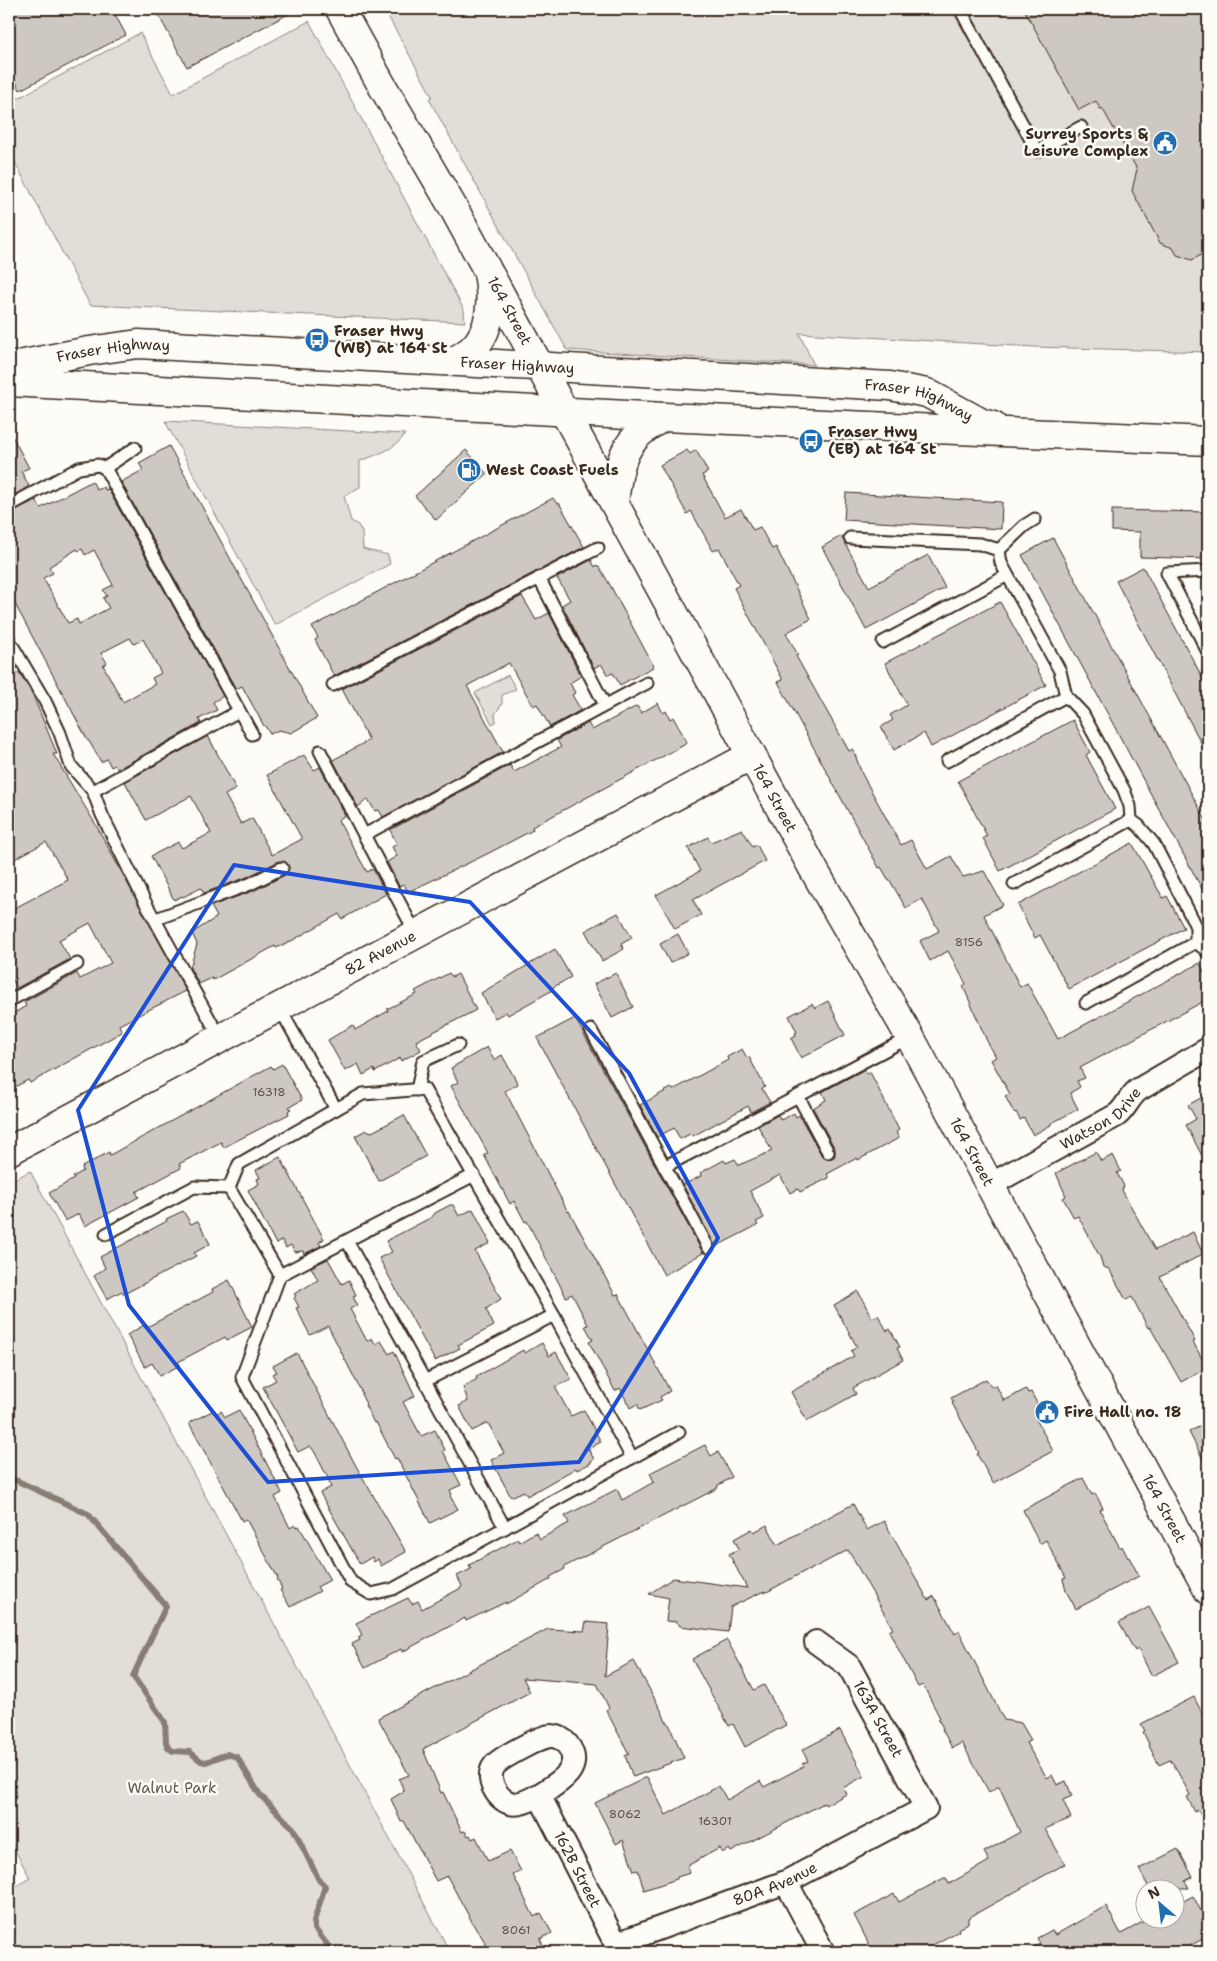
<svg xmlns="http://www.w3.org/2000/svg" width="1217" height="1961" font-family="'Shantell Sans',sans-serif">
	<rect width="100%" height="100%" fill="#fdfcf7"/>
	<filter id="ink" filterUnits="userSpaceOnUse"><feTurbulence type="fractalNoise" baseFrequency=".02" numOctaves="2"/><feDisplacementMap in="SourceGraphic" scale="10" xChannelSelector="R" yChannelSelector="G"/><feConvolveMatrix kernelMatrix="1 2 1 2 8 2 1 2 1" color-interpolation-filters="sRGB"/></filter>
	<g filter="url(#ink)">
		<g fill="#e1ded7" stroke="#8e847a">
			<path d="M384 9H1208V352L1034 347 799 333 814 365 567 350 429 99 432 96Z"/>
			<path d="M309 21 464 310 465 322 90 305 9 151V103L140 33 173 94Z"/>
			<path d="M165 421 405 434C397 449 376 455 360 461V487L344 496 351 521 358 525 362 532 363 549C371 552 379 552 388 555L390 564 275 625Z"/>
			<path d="M508 675 516 689 502 695V704L495 714 496 722 492 724 475 693Z"/>
			<path d="M30 1171C170 1431 311 1691 450 1952H9V1890L30 1878 9 1839V1182Z"/>
		</g>
		<g fill="none" stroke-linecap="round" stroke-linejoin="round">
			<path stroke="#887d74" stroke-width="6" d="M9 1477 88 1514 166 1606 133 1676 165 1722 166 1742 168 1748 173 1751 190 1752 201 1761 206 1762 227 1754 237 1757 260 1795 293 1828 319 1880 325 1886 314 1921 315 1929 333 1952"/>
		</g>
		<g fill="#cdc8c2" stroke="#3b2a1e" fill-rule="evenodd">
			<path d="M9 9H112L126 35 20 90 9 69Z"/>
			<path d="M155 9H298L187 67Z"/>
			<path d="M1024 9H1208V251L1192 260 1177 255 1173 248 1160 243 1132 191 1137 169 1102 108 1100 109 1096 101 1079 110Z"/>
			<path d="M9 430 29 468 21 471 29 486 9 498Z"/>
			<path d="M169 446 317 718 291 733 279 730 270 734 265 726H264L242 686 236 689 121 482 143 470 139 463Z"/>
			<path d="M466 450 487 474 436 520 415 496Z"/>
			<path d="M687 450 690 454 696 450 708 472 702 475 725 517 741 509 753 530 760 527 772 549 776 547 811 619 786 633 798 655 796 656 849 751 853 749 862 774 901 845 911 840 927 869 951 856 963 877 984 871 1003 905 984 915 1020 987 1027 983 1058 1039 1200 963 1208 980V999L1080 1068 1085 1078 1077 1081 1080 1087 1070 1093 1078 1109 1050 1124 1051 1125 1033 1135 1024 1118 1020 1120 1016 1112 1014 1113 1005 1096 1010 1094 991 1060 996 1057 987 1041 963 986 966 984 948 951 930 961 920 941 939 931 922 899 906 908 889 879H888L881 867 879 868 778 682 783 680 734 588 739 585 719 548 713 551 691 511 687 514 660 465Z"/>
			<path d="M92 481 97 490 104 487 105 490 108 489 223 696 213 702 217 710 199 719 201 723 118 769 115 765 111 767 107 759 101 762 89 741H88L14 602 9 605V513L36 500 41 508ZM77 549 78 551 82 549 85 555 94 550 113 585 103 590 107 596 103 598 109 608 79 624 77 619 68 623 43 578 53 573 49 567ZM130 638 134 644 143 639 161 673 152 678 155 684 123 702 103 665 107 663 101 653Z"/>
			<path d="M846 493 1002 502 1001 529 844 520Z"/>
			<path d="M553 498 557 504 559 503 584 547 334 676 315 640 318 638 312 627Z"/>
			<path d="M1112 510 1208 512V559L1140 557V532L1112 531Z"/>
			<path d="M841 536 869 587 928 555 945 588 866 630 822 547Z"/>
			<path d="M1053 538 1208 824V900L1022 555Z"/>
			<path d="M591 560 595 567 597 565 600 568 610 585 652 663 653 667 620 685 613 673 608 675 601 664 594 668 562 605 570 600 557 578Z"/>
			<path d="M1143 567 1208 688V756L1116 581Z"/>
			<path d="M522 596 536 620 549 613 581 676 570 683 575 693 572 695 581 710 550 727 537 704 533 706 509 663 467 686 503 752 383 817 379 810 375 811 368 799 358 807 333 760 369 740 342 689Z"/>
			<path d="M1000 602 1046 685 931 747 924 733 894 750 881 727 893 720 890 715 907 705 885 663Z"/>
			<path d="M19 672 32 693 57 754H53L96 825 186 991 119 1025 122 1032 30 1083 28 1080 9 1090V1016L26 1006 24 1002 77 973 80 979 111 963 90 923 59 940 70 959 17 988 9 973V911L68 880 46 842 9 862V676Z"/>
			<path d="M658 703 663 713 666 711 670 719 673 717 687 742 684 745 532 827 533 830 485 855 408 892 404 884 399 886 387 862 397 856 392 847 397 844 390 830 510 765 514 772 561 747 557 740 588 723 592 730 637 706 641 713Z"/>
			<path d="M1073 720 1090 752 1086 755 1115 809 1000 871 983 838 987 836 958 781Z"/>
			<path d="M208 736 236 789 225 795 241 824 252 818 272 855 302 839 267 775 304 755 314 770 320 767 345 815 338 820 367 872 373 869 386 894 342 919 339 914 286 944 276 948 275 946 213 980 212 978 199 984 190 968 197 944 192 933 217 917 211 906 253 891 285 875 289 868 286 862 279 861 247 877 204 893 201 888 183 897 182 896 174 900 151 856 178 842 182 848 211 833 191 796 146 820 125 782Z"/>
			<path d="M742 829 753 847 757 845 765 861 693 900 701 915 675 929 656 895 700 871 688 848 708 837 711 842Z"/>
			<path d="M1132 843 1163 898 1167 896 1184 928 1069 989 1040 935 1035 938 1018 905Z"/>
			<path d="M618 913 632 938 621 944 624 949 602 961 585 931Z"/>
			<path d="M678 934 688 953 670 963 660 944Z"/>
			<path d="M555 949 571 977 550 989 551 991 508 1015 506 1012 495 1018 481 993Z"/>
			<path d="M449 973 452 977 458 974 476 1010 416 1041 421 1050 401 1061 400 1058 375 1072 374 1069 363 1075 358 1064 345 1071 328 1040 353 1025 355 1030 388 1011 387 1009 417 994 415 991Z"/>
			<path d="M616 973 633 1007 612 1018 594 984Z"/>
			<path d="M828 1001 845 1035 801 1058 791 1038 796 1035 795 1033 797 1032 789 1016 812 1004 815 1008Z"/>
			<path d="M575 1018 703 1253 664 1275 537 1038Z"/>
			<path d="M487 1047 494 1060 502 1055 518 1084 505 1091 568 1212 569 1211 615 1295 618 1294 670 1391 660 1397 662 1400 640 1410 637 1404 630 1408 620 1388 615 1391 589 1342 593 1340 585 1326 588 1325 572 1294 566 1297 527 1221 525 1222 514 1201 510 1204 484 1155 488 1153 451 1086 458 1082 451 1068Z"/>
			<path d="M742 1049 747 1058 749 1057 765 1087 762 1089 770 1102 751 1112 748 1106 693 1136 692 1133 680 1139 674 1128 657 1137 640 1105 671 1088 673 1090 728 1060 727 1057Z"/>
			<path d="M282 1064 302 1100 289 1107 291 1109 288 1111 289 1114 228 1145 224 1148 221 1142 179 1164 181 1168 136 1192 139 1197 85 1226 79 1214 65 1221 49 1193 74 1179 73 1177 83 1171 82 1167 109 1152 110 1155 271 1066 273 1069Z"/>
			<path d="M865 1069 867 1074 870 1072 899 1130 896 1132 899 1138 858 1160 857 1158 827 1174 829 1178 800 1192 798 1189 790 1193 780 1175 750 1191 764 1218 756 1222 758 1225 715 1247 683 1185 701 1176 700 1173 724 1160 726 1163 735 1159 739 1165 772 1151 758 1126 778 1115 781 1120 794 1113 796 1117 799 1115 822 1156 827 1159 832 1158 835 1156V1149L813 1108 826 1100 822 1092Z"/>
			<path d="M1208 1094V1167L1186 1125 1196 1119 1188 1105Z"/>
			<path d="M404 1115 426 1156 379 1181 355 1136 366 1130 372 1132Z"/>
			<path d="M1096 1152 1101 1161 1113 1155 1121 1171 1117 1173 1124 1186 1122 1190 1155 1250 1193 1232 1203 1254 1160 1277 1195 1341 1193 1342 1207 1368 1181 1382 1150 1327 1148 1328 1132 1297 1126 1300 1109 1269 1103 1267 1100 1257 1078 1216 1074 1218 1063 1198 1066 1196 1056 1173Z"/>
			<path d="M280 1157 324 1239 319 1242 321 1246 304 1254 303 1251 295 1252 291 1245 286 1248 282 1240 276 1244 248 1190 259 1184 257 1179 260 1178 256 1170Z"/>
			<path d="M450 1205H453L459 1216 473 1209 490 1243 475 1251 501 1299 486 1309 494 1326 458 1345 460 1348 435 1361 379 1258 392 1252 386 1241 432 1217 435 1213Z"/>
			<path d="M183 1211 191 1224 198 1221 210 1244 194 1253 196 1256 124 1294 122 1291 107 1299 94 1276 105 1268 100 1257 167 1221 166 1219Z"/>
			<path d="M328 1259 342 1284 349 1280 356 1295 353 1296 357 1305 350 1309 367 1341 372 1338 375 1344 381 1341 389 1354 394 1351 415 1396 403 1402 421 1436 435 1430 445 1450 443 1451 461 1485 450 1490 452 1495 450 1496 458 1509 430 1523 397 1458 395 1459 376 1422 374 1423 365 1405 366 1404 361 1394 362 1393 328 1326 310 1335 296 1308 299 1307 294 1298 296 1296 294 1294 318 1280 311 1267Z"/>
			<path d="M229 1280 252 1327 227 1340 225 1337 178 1362 180 1365 160 1376 152 1363 145 1367 127 1335 144 1325 145 1328 213 1292 212 1289Z"/>
			<path d="M858 1291 872 1318 878 1315 887 1331 890 1329 900 1347 897 1348 903 1360 853 1388 856 1394 807 1421 791 1392 854 1356 851 1351 857 1347 834 1305Z"/>
			<path d="M542 1343 549 1356 556 1352 571 1379 555 1387 571 1416 584 1410 601 1442 588 1449 594 1459 591 1461V1463L577 1470 576 1468 527 1496 524 1491 511 1497 491 1460 504 1453 488 1423 472 1431 459 1406 468 1401 463 1387 477 1379 476 1377 523 1350 525 1353Z"/>
			<path d="M297 1353 356 1466 406 1552 381 1566 378 1559 374 1562 372 1557 360 1564 320 1493 331 1487 329 1483 330 1482 314 1451 310 1446 298 1452 263 1387 276 1380 272 1374 277 1372 273 1366Z"/>
			<path d="M986 1379 992 1387 996 1385 1004 1401 1026 1389 1028 1393 1031 1392 1041 1411 1038 1412 1041 1417 1036 1419 1053 1451 993 1483 977 1454 979 1453 952 1403 954 1402 951 1398Z"/>
			<path d="M214 1410 216 1414 221 1411 225 1417 239 1410 282 1493 275 1497 290 1528 295 1525 296 1527 299 1526 330 1580 317 1587 320 1591 290 1607 280 1590 282 1589 277 1579 278 1578 246 1519 242 1521 189 1423Z"/>
			<path d="M1208 1422V1469L1189 1432Z"/>
			<path d="M705 1445 711 1456 718 1452 732 1477 717 1486 718 1488 564 1567 565 1569 550 1577 551 1579 506 1604V1602L466 1621 465 1618 402 1652 401 1649 365 1668 352 1644 360 1640 358 1637 362 1635 356 1623 408 1598 412 1604 418 1601 422 1609 461 1588 462 1586 457 1576 471 1569 469 1565 518 1539 519 1542 536 1532 540 1539 569 1523 565 1516 617 1489 622 1500 652 1483 654 1482 650 1473Z"/>
			<path d="M1083 1478 1092 1495 1095 1493 1103 1508 1100 1510 1120 1548 1122 1546 1128 1558 1129 1557 1139 1576 1076 1609 1066 1591 1063 1579 1066 1578 1046 1540 1040 1544 1023 1510Z"/>
			<path d="M853 1504 867 1530 884 1521 928 1600 934 1596 955 1634 959 1631 1004 1720 1021 1723 1031 1740 1026 1743 1047 1778 1052 1775 1057 1785 1066 1781 1072 1796 1063 1800 1071 1818 1045 1829 1065 1864 968 1918V1923L958 1929 959 1931 957 1932 920 1952H873L854 1915 894 1894 899 1902 944 1878H946L949 1884 989 1861 984 1852 1020 1832 999 1786 989 1792 962 1743 952 1748 942 1729 943 1728 938 1719 940 1718 923 1685 918 1687 889 1631 893 1629 848 1550 808 1571 807 1570 765 1593 764 1591 731 1607 728 1632 680 1626 677 1622 666 1621 669 1598 649 1594 673 1578 747 1588 729 1554 739 1549 734 1539 752 1529 754 1532 767 1525 777 1545Z"/>
			<path d="M1149 1607 1179 1662 1152 1676 1138 1649 1135 1651 1119 1623Z"/>
			<path d="M586 1622 609 1624 605 1676 634 1661 662 1712 666 1722H668L684 1758 633 1777 625 1756 629 1754 606 1710 609 1708 597 1684 523 1678 530 1692 423 1749 441 1793 443 1792 462 1832 465 1831 468 1836 470 1835 472 1839 476 1837 488 1861 510 1851 521 1871 513 1875 534 1917 541 1913 552 1933 540 1939 546 1952H490L478 1930 477 1931 447 1876 436 1881 404 1821 401 1822 391 1799 404 1791 399 1779 409 1775 378 1718 548 1629 584 1631Z"/>
			<path d="M727 1640 754 1690 764 1685 786 1725 745 1747 733 1724 729 1726 692 1659Z"/>
			<path d="M1194 1697 1208 1725V1830L1198 1810 1195 1812 1187 1797 1190 1795 1174 1765 1170 1760 1159 1765 1148 1744H1149L1143 1732 1145 1731 1141 1724Z"/>
			<path d="M840 1730 864 1776 843 1788 847 1794 825 1805 824 1803 731 1852 729 1849 722 1853 720 1848 687 1866 690 1873 677 1877V1879L644 1890 638 1870 634 1871 623 1840 616 1844 595 1803 647 1777 666 1815 719 1786 727 1800 760 1781 764 1787 804 1766 802 1764 808 1761 802 1750Z"/>
			<path d="M1178 1849 1193 1877 1185 1881 1189 1888H1149L1139 1869Z"/>
			<path d="M1193 1896 1208 1924V1936L1179 1952H1024L1040 1944 1037 1938 1052 1930 1055 1935 1106 1906 1121 1934 1150 1918H1174V1906Z"/>
		</g>
		<g fill="none" stroke-linecap="round" stroke-linejoin="round">
			<defs>
				<g id="service">
					<path d="M960 9 1037 151 1081 127"/>
					<path d="M105 468 135 448"/>
					<path d="M9 506 79 468 98 465 105 468 252 734"/>
					<path d="M1035 519 1024 526 999 550 1001 563 1060 671 1066 696 1083 714 1124 790 1130 806 1131 820 1139 826 1154 844 1193 920 1196 927V942L1208 952"/>
					<path d="M850 538 980 544 999 550"/>
					<path d="M1208 571 1167 573 1208 652"/>
					<path d="M539 578 605 705"/>
					<path d="M9 640 45 701 60 733 71 766 93 791 102 815 144 900 220 1038"/>
					<path d="M883 642 1006 576"/>
					<path d="M333 685 598 548"/>
					<path d="M320 751 416 934"/>
					<path d="M947 761 1066 696"/>
					<path d="M93 791 239 711"/>
					<path d="M364 835 647 683"/>
					<path d="M1014 884 1131 820"/>
					<path d="M156 919 250 884 282 868"/>
					<path d="M9 1001 77 964"/>
					<path d="M1086 1003 1196 942"/>
					<path d="M279 1007 336 1109 239 1164 229 1188 280 1275 242 1377 351 1582 371 1594 393 1589 679 1432"/>
					<path d="M591 1030 708 1247"/>
					<path d="M417 1090 423 1061 458 1045"/>
					<path d="M798 1096 828 1152"/>
					<path d="M336 1109 363 1094 424 1089 554 1315 632 1458"/>
					<path d="M664 1167 910 1037"/>
					<path d="M106 1234 194 1187 229 1188"/>
					<path d="M347 1241 425 1381 554 1315"/>
					<path d="M280 1275 474 1175"/>
					<path d="M425 1381 505 1528"/>
				</g>
				<g id="minor">
					<path id="s1" d="M990 1185 1117 1115C1126 1108 1129 1097 1138 1090L1208 1049"/>
					<path id="s2" d="M539 1795C531 1799 520 1806 510 1803 497 1799 485 1779 494 1766 500 1758 541 1736 551 1736 557 1736 563 1739 567 1744 586 1769 557 1784 539 1795L616 1944V1952"/>
					<path d="M786 1882 823 1952"/>
					<path id="s3" d="M616 1944 786 1882 926 1808 849 1666 816 1642"/>
				</g>
				<g id="tertiary">
					<path id="s4" d="M340 9 380 82 454 209 815 872 910 1037 1208 1590"/>
					<path id="s5" d="M9 1151 752 755"/>
				</g>
				<g id="primary">
					<path d="M454 361C460 358 466 354 471 350 492 332 493 298 488 273"/>
					<path id="s6" d="M9 367 89 351 138 344 890 386 927 393 982 423 993 426"/>
					<path d="M9 382 664 417 1208 441"/>
					<path d="M614 502C620 459 623 438 664 417"/>
				</g>
			</defs>
			<use href="#service" stroke="#3b2a1e" stroke-width="15"/>
			<use href="#minor" stroke="#3b2a1e" stroke-width="26"/>
			<use href="#tertiary" stroke="#3b2a1e" stroke-width="31"/>
			<use href="#primary" stroke="#3b2a1e" stroke-width="31"/>
			<use href="#service" stroke="#fdfcf7" stroke-width="11"/>
			<use href="#minor" stroke="#fdfcf7" stroke-width="22"/>
			<use href="#tertiary" stroke="#fdfcf7" stroke-width="28"/>
			<use href="#primary" stroke="#fdfcf7" stroke-width="28"/>
		</g>
	</g>
	<path fill="none" stroke="#1d4ed8" stroke-width="4" stroke-linejoin="round" d="M234 865 470 902 629 1073 718 1238 579 1462 268 1482 129 1305 78 1110Z"/>
	<defs>
		<symbol id="civic-disc" viewBox="-11 -11 22 22"><circle r="9.5" fill="#1f6fb2" stroke="#fdfcf7"/><path d="M-.6-6.5H3V-4.5H.6V-3L4-1V1h2V6H-6V1h2V-1L-.6-3ZM-1.2 2.5V6h2.4V2.5Z" fill="#fff"/></symbol>
		<symbol id="bus-disc" viewBox="-11 -11 22 22"><circle r="9.5" fill="#1f6fb2" stroke="#fdfcf7"/><path d="M-5-6H5V4H4V6H2V4H-2V6H-4V4H-5ZM-3.5-4V0h7V-4ZM-3.5 1.2v1.5H-2V1.2ZM2 1.2v1.5H3.5V1.2Z" fill="#fff"/></symbol>
		<symbol id="fuel-disc" viewBox="-11 -11 22 22"><circle r="9.5" fill="#1f6fb2" stroke="#fdfcf7"/><path d="M-5.5-6h7V0h2V4h1.3V-2.5L3-4.5l.8-.8L6-3V5H2.5V1h-1V6h-7ZM-4.2-4.7v3.2H.2V-4.7Z" fill="#fff"/></symbol>
	</defs>
	<g fill-rule="evenodd">
		<use href="#civic-disc" x="1151" y="129" width="28" height="28"/>
		<use href="#bus-disc" x="303" y="326" width="28" height="28"/>
		<use href="#bus-disc" x="797" y="427" width="28" height="28"/>
		<use href="#fuel-disc" x="455" y="456" width="28" height="28"/>
		<use href="#civic-disc" x="1033" y="1398" width="28" height="28"/>
	</g>
	<g text-anchor="middle" stroke-width="5" stroke-linejoin="round" paint-order="stroke">
		<g font-size="12" fill="#605247">
			<text x="969" y="946">8156</text>
			<text x="269" y="1096">16318</text>
			<text x="625" y="1818">8062</text>
			<text x="715" y="1825">16301</text>
			<text x="516" y="1934">8061</text>
		</g>
		<g font-size="15" font-weight="bold" fill="#3b2a1e" stroke="#fdfcf7" text-anchor="start">
			<text x="1148" y="139" text-anchor="end">Surrey Sports &amp;<tspan x="1148" dy="17">Leisure Complex</tspan></text>
			<text x="334" y="336">Fraser Hwy<tspan x="334" dy="17">(WB) at 164 St</tspan></text>
			<text x="828" y="437">Fraser Hwy<tspan x="828" dy="17">(EB) at 164 St</tspan></text>
			<text x="486" y="475">West Coast Fuels</text>
			<text x="1064" y="1417">Fire Hall no. 18</text>
		</g>
		<g font-size="15" fill="#3b2a1e" stroke="#fdfcf7">
			<text dy="5" stroke="none"><textPath href="#s4" startOffset="346">164 Street</textPath></text>
			<text dy="5" stroke="none"><textPath href="#s6" startOffset="106">Fraser Highway</textPath></text>
			<text dy="5" stroke="none"><textPath href="#s6" startOffset="511">Fraser Highway</textPath></text>
			<text dy="5" stroke="none"><textPath href="#s6" startOffset="916">Fraser Highway</textPath></text>
			<text dy="5" stroke="none"><textPath href="#s4" startOffset="901">164 Street</textPath></text>
			<text dy="5" stroke="none"><textPath href="#s5" startOffset="421">82 Avenue</textPath></text>
			<text dy="5" stroke="none"><textPath href="#s1" startOffset="130">Watson Drive</textPath></text>
			<text dy="5" stroke="none"><textPath href="#s4" startOffset="1306">164 Street</textPath></text>
			<text dy="5" stroke="none"><textPath href="#s4" startOffset="1711">164 Street</textPath></text>
			<text transform="translate(878 1719) rotate(61)" y="5">163A Street</text>
			<text dy="5" stroke="none"><textPath href="#s2" startOffset="312">162B Street</textPath></text>
			<text dy="5" stroke="none"><textPath href="#s3" startOffset="170">80A Avenue</textPath></text>
		</g>
		<g font-size="15" fill="#64574c" stroke="#fdfcf7">
			<text x="172" y="1793">Walnut Park</text>
		</g>
	</g>
	<rect width="1217" height="1961" fill="none" stroke="#fdfcf7" stroke-width="30"/>
	<rect x="15" y="15" width="1187" height="1931" fill="none" stroke="#3b2a1e" stroke-width="2" filter="url(#ink)"/>
	<g transform="translate(1160 1904) rotate(332)"><circle r="24" fill="#fdfcf7" stroke="#afa8a0"/>
	<path d="M0-4L9 19L0 12L-9 19Z" fill="#1f6fb2"/>
	<text y="-8" font-size="14" font-weight="bold" text-anchor="middle" fill="#3b2a1e">N</text>
	</g>
</svg>
